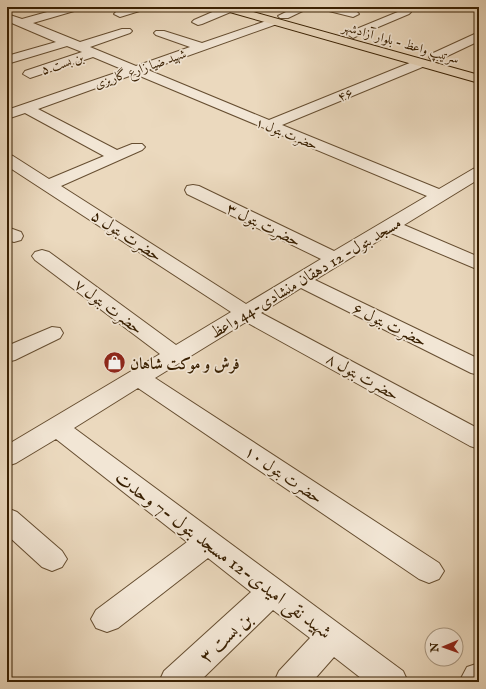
<svg xmlns="http://www.w3.org/2000/svg" width="486" height="689" font-family="'IM FELL English',Amiri,serif">
	<rect width="100%" height="100%" fill="#ebd9be"/>
	<filter id="stains"><feTurbulence type="fractalNoise" baseFrequency=".005" numOctaves="4"/><feColorMatrix values="0 0 0 0 .2 0 0 0 0 .09 0 0 0 0 .02 0 0 0 .5 -.17"/></filter>
	<radialGradient id="worn" r=".72"><stop offset=".6" stop-color="#630" stop-opacity="0"/><stop offset="1" stop-color="#630" stop-opacity=".3"/></radialGradient>
	<g fill="none" stroke-linecap="round" stroke-linejoin="round">
		<defs>
			<g id="minor">
				<path d="M65 7H82L81 9 33 23 80 42 122 29H130L132 31 130 33 90 47 136 66 190 47 156 35 154 33 156 31H164L202 43 269 20H277L279 22 277 24 148 70 269 120 417 60H425L427 63 425 66 282 125 439 189 473 169 479 167V179L404 225 479 257V270L391 233 315 280 479 359V375L471 373 301 288 261 313 479 429V449L470 446 246 322 155 378 439 563 444 571 439 579 429 583 419 579 138 388 74 428 403 671 408 682H366L334 657 312 682H274L279 671 310 638 273 610 199 682H159L164 671 251 592 208 558 118 628 107 632 96 628 91 619 96 610 187 542 56 439 16 463 7 466V445L160 354 35 260 32 256 35 252 42 250 49 252 176 345 231 312 7 166V154L13 156 49 179 104 156 25 113 7 119V110L124 70 93 57 30 78 23 74 25 71 82 52 67 46 7 64V56L56 42 7 21V14L22 19ZM135 74 427 196 334 251 199 186 193 185 187 186 185 190 187 194 321 259 246 304 61 186 142 150 145 147 142 144H132L117 150 38 109Z"/>
				<path d="M131 7H147L146 9 120 17 114 14 116 12Z"/>
				<path d="M224 7H233L234 9 233 11 202 24 198 25 192 22 194 20Z"/>
				<path d="M296 7H311L288 18H280L278 16Z"/>
				<path d="M320 7H338L357 12 359 14 353 17 321 9Z"/>
				<path d="M405 9 411 12 409 14 357 36 353 38 347 34 349 32Z"/>
				<path d="M479 32V41L439 60H431L429 57 431 54Z"/>
				<path d="M7 227 21 232 23 236 21 240 14 242 7 240Z"/>
				<path d="M52 327 60 328 63 333 60 338 15 360 7 362V346Z"/>
				<path d="M7 508 17 512 62 551 67 559 62 567 52 571 42 567 7 535Z"/>
				<path d="M479 663V682H459L467 667Z"/>
			</g>
			<path id="major" d="M218 7H235L479 75V83L219 9Z"/>
		</defs>
		<use href="#minor" stroke="#664e31" stroke-width="2"/>
		<use href="#major" stroke="#392002" stroke-width="2"/>
		<use href="#minor" fill="#f2e6d5" fill-rule="evenodd"/>
		<use href="#major" fill="#ebd9be" fill-rule="evenodd"/>
	</g>
	<defs>
		<symbol id="shop-disc" viewBox="-11 -11 22 22"><circle r="9.5" fill="#8f2418" stroke="#f2e6d5"/><path d="M-5-2.5h2.3a2.7 3.5 0 0 1 5.4 0H5L5.5 6h-11ZM-1.5-2.5h3a1.5 2.3 0 0 0-3 0Z" fill="#fff"/></symbol>
	</defs>
	<g fill-rule="evenodd">
		<use href="#shop-disc" x="102" y="350" width="25" height="25"/>
	</g>
	<g text-anchor="middle" stroke-width="3.5" stroke-linejoin="round" paint-order="stroke">
		<g font-size="13" fill="#392002" stroke="#f2e6d5">
			<text transform="translate(401 42) rotate(16)" y="5">سرتیپ واعظ - بلوار آزادشهر</text>
			<text transform="translate(62 63) rotate(-18)" y="5">بن بست ۵</text>
			<text transform="translate(140 68) rotate(-19)" y="5">شهید ضیا زارع گاریزی</text>
			<text transform="translate(345 94) rotate(-22)" y="5">۴۶</text>
			<text transform="translate(287 133) rotate(22)" y="5">حضرت بتول ۱</text>
		</g>
		<g font-size="16" fill="#392002" stroke="#f2e6d5">
			<text transform="translate(264 224) rotate(26)" y="6">حضرت بتول ۳</text>
			<text transform="translate(127 235) rotate(33)" y="6">حضرت بتول ۵</text>
			<text transform="translate(305 277) rotate(-31)" y="6">مسجد بتول- 12 دهقان منشادی-44 واعظ</text>
			<text transform="translate(109 306) rotate(37)" y="6">حضرت بتول ۷</text>
			<text transform="translate(390 324) rotate(26)" y="6">حضرت بتول ۶</text>
			<text transform="translate(363 376) rotate(29)" y="6">حضرت بتول ۸</text>
			<text transform="translate(284 474) rotate(34)" y="6">حضرت بتول ۱۰</text>
		</g>
		<g font-size="16" font-weight="bold" fill="#392002" stroke="#f2e6d5" text-anchor="start">
			<text x="130" y="369">فرش و موکت شاهان</text>
		</g>
		<g font-size="19" fill="#392002" stroke="#f2e6d5">
			<text transform="translate(224 554) rotate(37)" y="7">شهید نقی امیدی-12 مسجد بتول -7 وحدت</text>
			<text transform="translate(225 637) rotate(-43)" y="7">بن بست ۳</text>
		</g>
	</g>
	<rect width="486" height="689" fill="none" stroke="#ebd9be" stroke-width="24"/>
	<rect x="8" y="8" width="470" height="673" fill="none" stroke="#392002" stroke-width="2"/>
	<rect x="12" y="12" width="462" height="665" fill="none" stroke="#392002"/>
	<g transform="translate(444 647) rotate(268)"><circle r="19" fill="#f2e6d5" stroke="#a89781"/>
	<path d="M0-3L7 15L0 10L-7 15Z" fill="#8f2418"/>
	<text y="-6" font-size="11" font-weight="bold" text-anchor="middle" fill="#392002">N</text>
	</g>
	<rect width="100%" height="100%" filter="url(#stains)"/>
	<rect width="100%" height="100%" fill="url(#worn)"/>
</svg>
